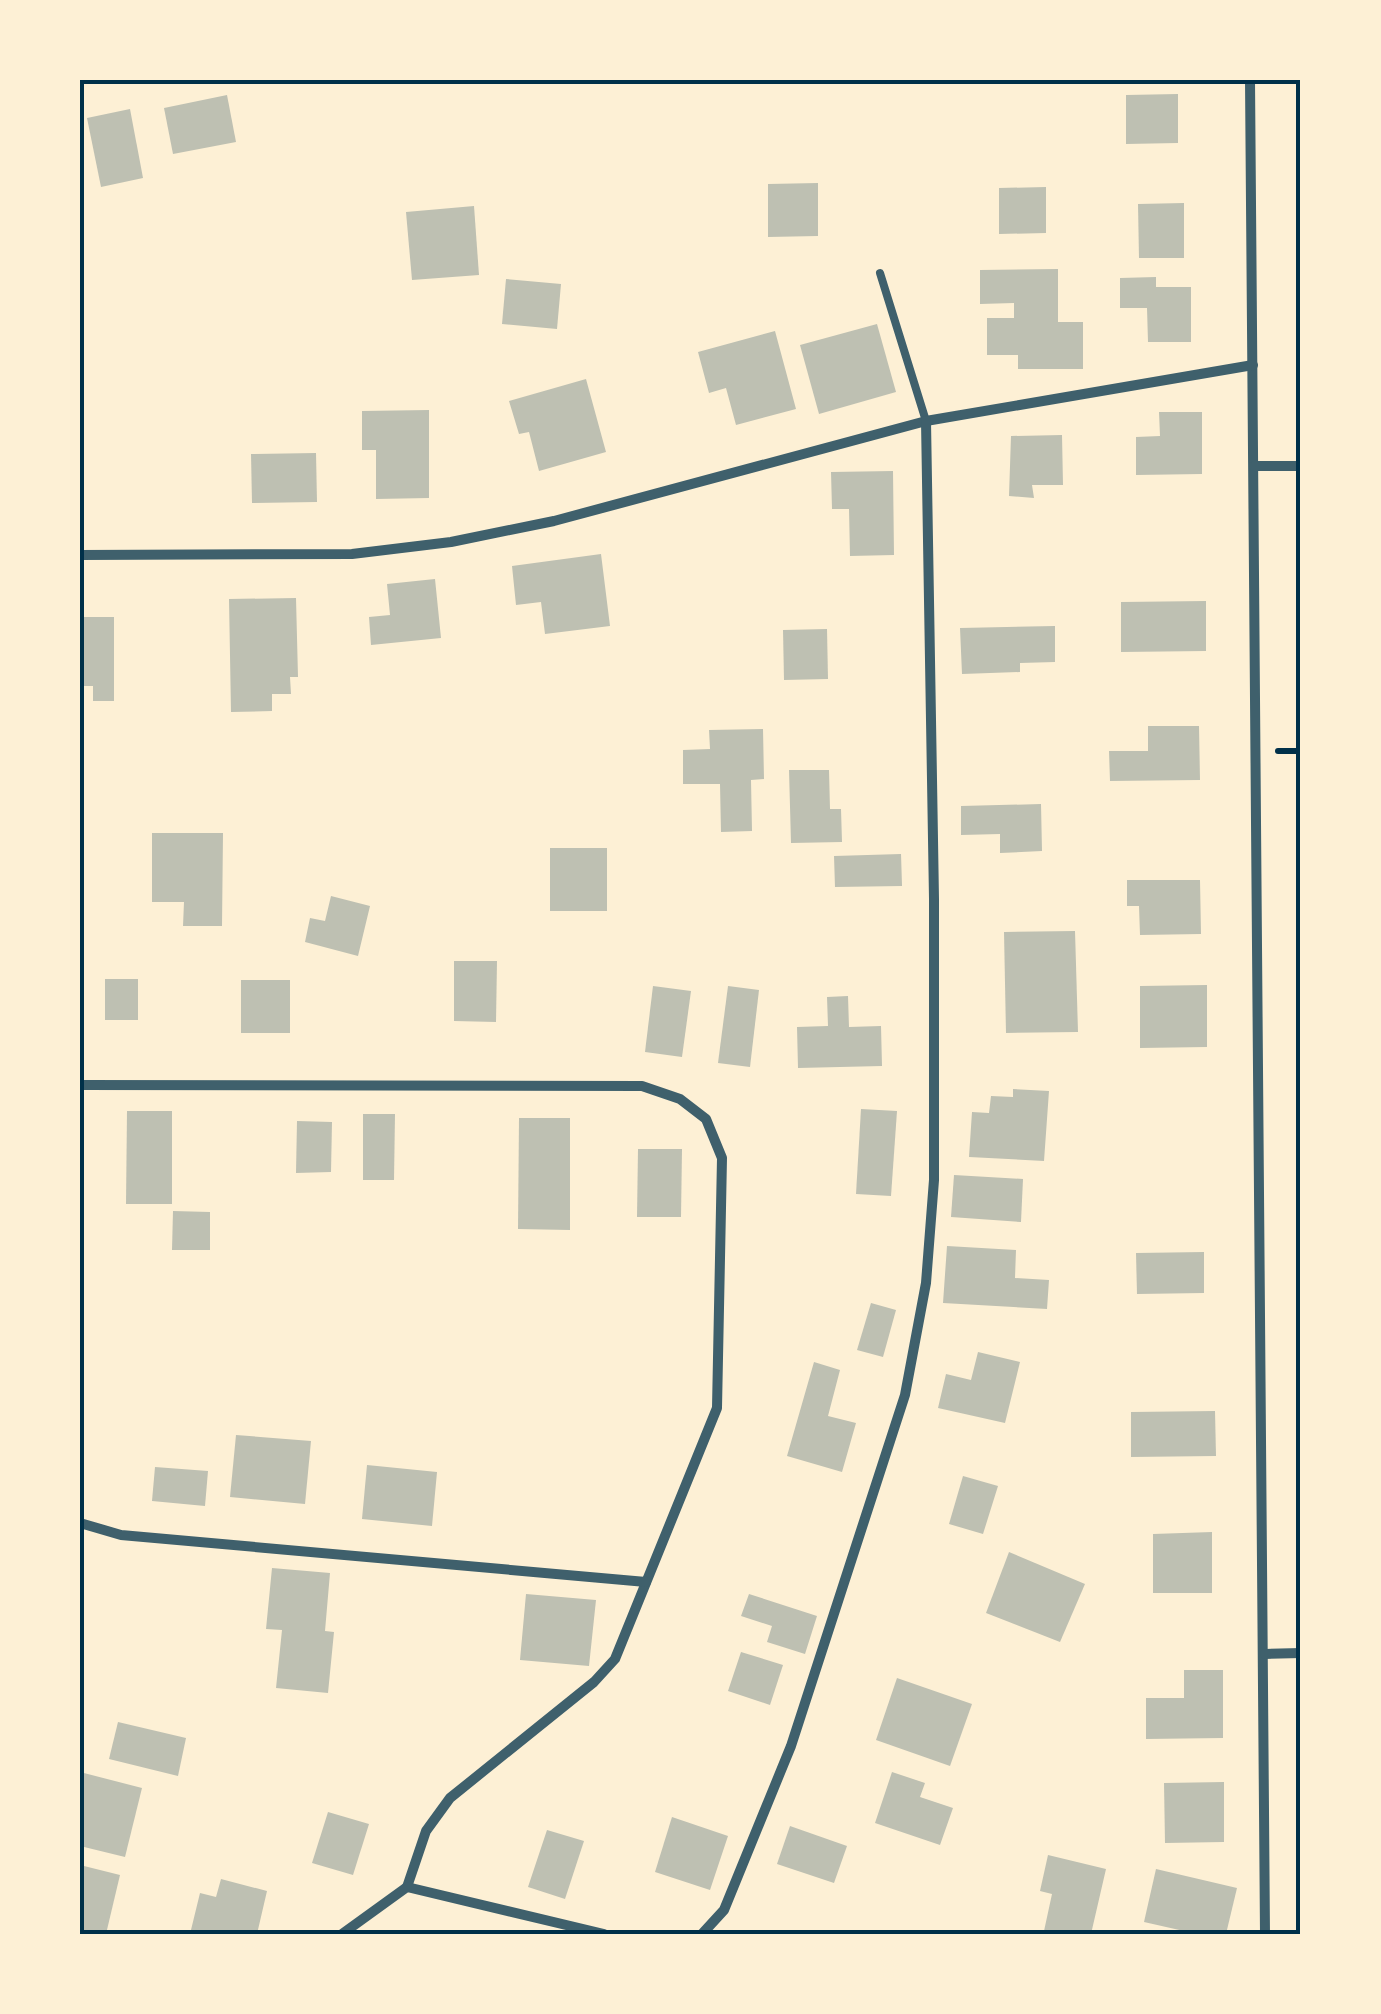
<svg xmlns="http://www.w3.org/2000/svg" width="1381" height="2014" font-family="'Nunito Sans',sans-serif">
	<rect width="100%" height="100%" fill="#fdf0d5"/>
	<g fill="#bec0b2">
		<path d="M1178 94V143L1126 144V95Z"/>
		<path d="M227 95 236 142 173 154 164 108Z"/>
		<path d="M130 109 143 178 101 187 87 118Z"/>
		<path d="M818 183V236L768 237V184Z"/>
		<path d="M1046 187V233L999 234V188Z"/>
		<path d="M1184 203V258H1139L1138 204Z"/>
		<path d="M474 206 479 275 412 280 406 212Z"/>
		<path d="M1058 269V322H1083V369H1018V355H987V318H1014V303L980 304V270Z"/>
		<path d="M1156 277V287H1191V342H1148L1147 308H1120V278Z"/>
		<path d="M506 279 561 284 557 329 502 324Z"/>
		<path d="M877 324 896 392 819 414 800 345Z"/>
		<path d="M775 331 796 409 736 425 726 388 709 393 698 352Z"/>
		<path d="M586 379 606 452 539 471 529 432 519 434 509 401Z"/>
		<path d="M429 410V498L376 499V450H362V411Z"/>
		<path d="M1159 412H1202V474L1136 475V437L1160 436Z"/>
		<path d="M1062 435 1063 485H1032L1034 498 1009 496 1011 436Z"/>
		<path d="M316 453 317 502 252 503 251 454Z"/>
		<path d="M893 471 894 555 850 556 849 509H832L831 472Z"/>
		<path d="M601 554 610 626 545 634 541 602 516 605 512 566Z"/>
		<path d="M435 579 441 638 371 645 369 617 390 615 387 584Z"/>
		<path d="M296 598 298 677H290L291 694H272V711L231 712 229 599Z"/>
		<path d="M1206 601V651L1121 652V602Z"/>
		<path d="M80 617H114V701H93V686H80Z"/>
		<path d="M1055 626V662L1020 663V672L962 674 960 628Z"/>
		<path d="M827 629 828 679 784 680 783 630Z"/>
		<path d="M1148 726H1199L1200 780 1110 781 1109 751H1148Z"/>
		<path d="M763 729 764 779 751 780 752 831 721 832 720 784H683V750L710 749 709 730Z"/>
		<path d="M789 770H829L830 809H841L842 842 791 843Z"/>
		<path d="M1041 804 1042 851 1000 853V834L961 835V806Z"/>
		<path d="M152 833H223L222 926H183L184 902H152Z"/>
		<rect x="550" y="848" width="57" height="63"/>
		<path d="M901 854 902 886 835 887 834 856Z"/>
		<path d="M1127 880H1200L1201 934 1140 935 1139 906H1127Z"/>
		<path d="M331 896 370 906 358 956 305 942 310 918 325 921Z"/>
		<path d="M1075 931 1078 1032 1006 1033 1004 932Z"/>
		<path d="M454 961H497L496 1022 454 1021Z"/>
		<rect x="105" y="979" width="33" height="41"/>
		<rect x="241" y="980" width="49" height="53"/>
		<path d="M1207 985V1047L1140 1048V986Z"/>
		<path d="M653 986 691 991 682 1057 645 1052Z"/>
		<path d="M728 986 759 990 750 1067 718 1063Z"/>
		<path d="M848 996 849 1027 881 1026 882 1066 798 1068 797 1027 828 1026 827 997Z"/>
		<path d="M1013 1089 1049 1091 1044 1161 969 1157 972 1112 989 1113 991 1096 1013 1097Z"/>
		<path d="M861 1109 897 1111 891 1196 856 1194Z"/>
		<path d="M127 1111H172V1204H126Z"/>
		<path d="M363 1114H395L394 1180H363Z"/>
		<path d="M519 1118H570V1230L518 1229Z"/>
		<path d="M297 1121 332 1122 331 1172 296 1173Z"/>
		<path d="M638 1149H682L681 1217H637Z"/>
		<path d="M954 1175 1023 1179 1021 1222 951 1217Z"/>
		<path d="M173 1211 210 1212V1250H172Z"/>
		<path d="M947 1246 1016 1250 1015 1278 1049 1280 1047 1309 943 1303Z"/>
		<path d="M1204 1252V1293L1137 1294 1136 1253Z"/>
		<path d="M871 1303 896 1310 883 1357 857 1350Z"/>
		<path d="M978 1352 1020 1362 1005 1423 938 1408 946 1374 971 1380Z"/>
		<path d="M814 1362 840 1370 828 1416 856 1423 842 1472 787 1456Z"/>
		<path d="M1215 1411 1216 1456 1131 1457V1412Z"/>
		<path d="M236 1435 311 1441 305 1504 230 1497Z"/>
		<path d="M367 1465 437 1472 432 1526 362 1519Z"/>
		<path d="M155 1467 208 1471 205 1506 152 1501Z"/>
		<path d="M963 1476 998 1486 983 1534 949 1524Z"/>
		<path d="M1212 1532V1593H1153V1534Z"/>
		<path d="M1009 1552 1085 1584 1060 1642 986 1613Z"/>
		<path d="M272 1568 330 1573 325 1631 334 1632 328 1693 276 1688 282 1630 266 1629Z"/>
		<path d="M526 1594 596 1600 589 1666 520 1660Z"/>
		<path d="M749 1594 817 1616 805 1654 767 1642 772 1626 741 1616Z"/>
		<path d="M741 1652 783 1665 770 1705 728 1691Z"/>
		<path d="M1184 1670H1223V1738L1146 1739V1698H1184Z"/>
		<path d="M897 1678 972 1704 950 1766 876 1740Z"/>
		<path d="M118 1722 186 1738 178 1776 109 1759Z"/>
		<path d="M80 1772 142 1788 125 1857 80 1846Z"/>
		<path d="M892 1772 925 1783 920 1797 953 1808 940 1845 875 1823Z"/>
		<path d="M1224 1782V1842L1165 1843 1164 1783Z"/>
		<path d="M328 1812 369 1824 353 1875 312 1863Z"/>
		<path d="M672 1817 728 1836 710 1890 655 1872Z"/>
		<path d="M790 1826 847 1846 834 1883 777 1864Z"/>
		<path d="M547 1830 584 1841 565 1899 528 1887Z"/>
		<path d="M1048 1855 1106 1869 1091 1934 1044 1931 1052 1894 1040 1891Z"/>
		<path d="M80 1865 120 1875 106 1934H80Z"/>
		<path d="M1156 1869 1237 1888 1226 1934H1197L1144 1922Z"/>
		<path d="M221 1879 267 1891 257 1934 230 1930 229 1934H190L200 1893 216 1897Z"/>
	</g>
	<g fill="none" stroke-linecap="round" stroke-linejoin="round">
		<path stroke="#003049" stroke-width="6" d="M1278 751H1301"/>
		<path stroke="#3f606c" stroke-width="8" d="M880 273 926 421"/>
		<g stroke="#3f606c" stroke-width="10">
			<path d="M1250 80 1265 1934"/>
			<path d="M1254 466H1301"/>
			<path d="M80 555 352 554 451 542 554 521 926 421 1253 365"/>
			<path d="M80 1085 642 1086 680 1099 706 1119 722 1158 717 1408 615 1659 594 1682 450 1798 426 1831 407 1887"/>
			<path d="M80 1523 121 1535 646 1582"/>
			<path d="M1265 1654 1301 1653"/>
			<path d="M342 1934 407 1887 604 1934"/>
			<path d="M702 1934 724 1910 791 1746 905 1395 926 1283 934 1180V899L926 421"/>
		</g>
	</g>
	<rect width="1381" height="2014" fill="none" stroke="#fdf0d5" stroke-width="165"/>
	<rect x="82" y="82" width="1216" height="1850" fill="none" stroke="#003049" stroke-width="4"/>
</svg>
